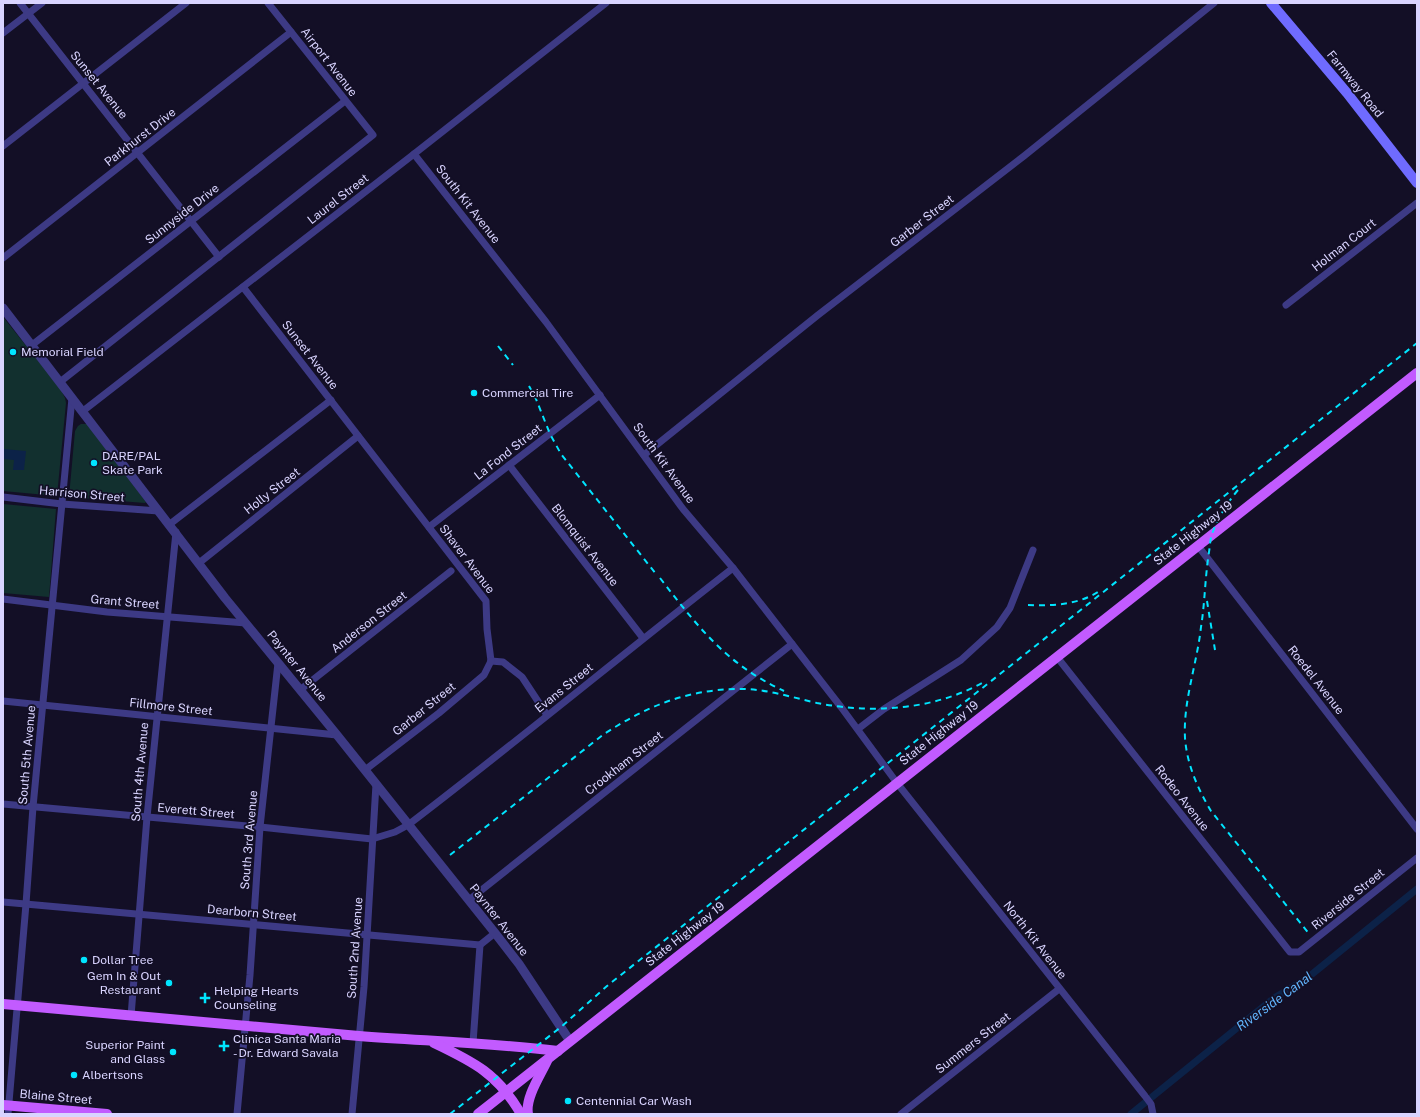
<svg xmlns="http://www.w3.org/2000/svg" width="1420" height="1117" font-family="'Public Sans',sans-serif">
	<rect width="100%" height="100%" fill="#130f26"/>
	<g fill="#12302f">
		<path d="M3 317 60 388 65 398 66 403 57 496 3 491Z"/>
		<path d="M81 424H87L146 502 145 503 69 497 75 431 78 426Z"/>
		<path d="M3 504 56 509 49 597 3 593Z"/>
	</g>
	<path fill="#0c2248" d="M3 449 26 451 24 470H13L14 460 3 459Z"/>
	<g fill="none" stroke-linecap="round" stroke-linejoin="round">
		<path stroke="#0c2248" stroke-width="7" d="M1131 1114 1274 998 1306 979 1417 889"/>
		<g stroke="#3d3a85" stroke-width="7">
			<path d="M20 3 219 257"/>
			<path d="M3 33 42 3"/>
			<path d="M3 146 186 3"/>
			<path d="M414 154 546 322 683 509 733 568 841 707 897 783 1145 1096 1151 1104 1153 1114"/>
			<path d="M3 258 291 32"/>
			<path d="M243 287 486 601 487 629 491 661"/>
			<path d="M1286 305 1417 203"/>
			<path d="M32 345 345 101"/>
			<path d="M60 382 373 135 268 3"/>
			<path d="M83 411 414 154 606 3"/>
			<path d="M644 455 818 315 1024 156 1214 3"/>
			<path d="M509 465 643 638"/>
			<path d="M3 497 62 504 159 511"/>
			<path d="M170 524 331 400"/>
			<path d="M429 527 600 395"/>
			<path d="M1198 546 1417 829"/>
			<path d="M199 563 358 436"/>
			<path d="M3 599 107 612 246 623"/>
			<path d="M1057 657 1290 952H1299L1417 858"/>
			<path d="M491 661 503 662 522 677 547 715"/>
			<path d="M300 690 451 571"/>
			<path d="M3 701 337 735"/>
			<path d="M858 729 884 709 961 660 997 627 1010 608 1033 550"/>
			<path d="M365 770 439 713 484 675 491 661"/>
			<path d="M3 804 260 827 372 839 395 832 408 825C518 741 624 653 733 568"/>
			<path d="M469 900 792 644"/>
			<path d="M3 902 480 945 495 933"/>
			<path d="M131 1016 147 817 176 532"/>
			<path d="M473 1043 480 945"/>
			<path d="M8 1114 26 904 33 807 72 398"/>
			<path d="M237 1114 250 975 260 827 278 663"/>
			<path d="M352 1114 364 987 376 784"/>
			<path d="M901 1114 1059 989"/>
		</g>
		<path stroke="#3d3a85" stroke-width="9" d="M3 308 225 598 337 735 495 933 519 964 570 1041"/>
		<path stroke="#6f6bff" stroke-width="10" d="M1271 3 1347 93 1417 183"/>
		<g stroke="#c25bff" stroke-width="10">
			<path d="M3 1004C122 1014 240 1026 359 1036 425 1041 492 1043 558 1051"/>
			<path d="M434 1043C474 1062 498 1074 521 1114"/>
			<path d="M3 1105 107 1114"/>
			<path d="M478 1114 1417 373"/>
			<path d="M528 1114C525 1098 540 1076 547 1061"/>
		</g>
		<g stroke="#00e5ff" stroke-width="2" stroke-dasharray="6 5" stroke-linecap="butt">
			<path d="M498 346 513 365"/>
			<path d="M529 386 536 399 550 434 561 454 656 574"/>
			<path d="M1238 490C1227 503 1218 518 1212 534 1210 540 1210 546 1209 552 1205 577 1205 602 1201 627 1197 664 1183 701 1185 738 1187 765 1198 789 1211 811L1310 935"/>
			<path d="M660 578C698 627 726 664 784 691"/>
			<path d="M1207 601 1215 650"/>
			<path d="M1028 605C1052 606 1077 605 1098 592"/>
			<path d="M450 855 604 734C646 707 685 690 736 689 764 688 790 697 817 703 872 714 934 710 984 682"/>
			<path d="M450 1114 561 1027 607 986 1417 343"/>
		</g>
	</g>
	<g fill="#00e5ff" stroke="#130f26" stroke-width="1.5">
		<circle cx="13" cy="352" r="4"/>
		<circle cx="474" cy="393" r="4"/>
		<circle cx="94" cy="463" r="4"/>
		<circle cx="84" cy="960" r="4"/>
		<circle cx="169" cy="983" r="4"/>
		<path d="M203 992h4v4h4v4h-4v4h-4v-4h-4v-4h4z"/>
		<path d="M222 1040h4v4h4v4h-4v4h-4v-4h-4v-4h4z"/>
		<circle cx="173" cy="1052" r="4"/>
		<circle cx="74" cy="1075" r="4"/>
		<circle cx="568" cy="1101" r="4"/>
	</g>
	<g text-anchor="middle" stroke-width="3.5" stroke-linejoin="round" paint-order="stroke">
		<g font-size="12" fill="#d9d4ff" stroke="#130f26">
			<text transform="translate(329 62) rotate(52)" y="4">Airport Avenue</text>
			<text transform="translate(1355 84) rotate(51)" y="4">Farmway Road</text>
			<text transform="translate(99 85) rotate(51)" y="4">Sunset Avenue</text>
			<text transform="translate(140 137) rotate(-38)" y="4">Parkhurst Drive</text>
			<text transform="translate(338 199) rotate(-38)" y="4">Laurel Street</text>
			<text transform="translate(468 204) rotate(52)" y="4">South Kit Avenue</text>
			<text transform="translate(182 214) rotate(-38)" y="4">Sunnyside Drive</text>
			<text transform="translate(922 221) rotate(-38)" y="4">Garber Street</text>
			<text transform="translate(1344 245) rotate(-38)" y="4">Holman Court</text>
			<text transform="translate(310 355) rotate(52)" y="4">Sunset Avenue</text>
			<text transform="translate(508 452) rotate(-38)" y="4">La Fond Street</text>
			<text transform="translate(664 463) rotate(54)" y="4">South Kit Avenue</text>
			<text transform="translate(272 491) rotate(-38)" y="4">Holly Street</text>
			<text transform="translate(82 494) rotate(5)" y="4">Harrison Street</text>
			<text transform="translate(1193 533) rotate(-38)" y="4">State Highway 19</text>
			<text transform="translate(585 545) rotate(52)" y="4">Blomquist Avenue</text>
			<text transform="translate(467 559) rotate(53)" y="4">Shaver Avenue</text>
			<text transform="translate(125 602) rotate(5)" y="4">Grant Street</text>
			<text transform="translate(369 622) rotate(-38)" y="4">Anderson Street</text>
			<text transform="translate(297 666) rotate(51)" y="4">Paynter Avenue</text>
			<text transform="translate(1316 680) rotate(52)" y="4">Roedel Avenue</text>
			<text transform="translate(564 688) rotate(-39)" y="4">Evans Street</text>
			<text transform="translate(171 707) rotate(6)" y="4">Fillmore Street</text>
			<text transform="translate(424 709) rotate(-39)" y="4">Garber Street</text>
			<text transform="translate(939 733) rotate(-38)" y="4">State Highway 19</text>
			<text transform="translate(27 755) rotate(-85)" y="4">South 5th Avenue</text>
			<text transform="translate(624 763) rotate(-38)" y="4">Crookham Street</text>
			<text transform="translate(140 772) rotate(-85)" y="4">South 4th Avenue</text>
			<text transform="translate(1182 798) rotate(52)" y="4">Rodeo Avenue</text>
			<text transform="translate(196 811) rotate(5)" y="4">Everett Street</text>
			<text transform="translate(249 840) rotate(-85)" y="4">South 3rd Avenue</text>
			<text transform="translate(1348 899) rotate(-39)" y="4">Riverside Street</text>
			<text transform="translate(252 913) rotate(5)" y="4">Dearborn Street</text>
			<text transform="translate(499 920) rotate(52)" y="4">Paynter Avenue</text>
			<text transform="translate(685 934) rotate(-38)" y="4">State Highway 19</text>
			<text transform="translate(1035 940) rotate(52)" y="4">North Kit Avenue</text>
			<text transform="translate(355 948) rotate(-86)" y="4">South 2nd Avenue</text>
			<text transform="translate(973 1043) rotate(-38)" y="4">Summers Street</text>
			<text transform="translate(56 1097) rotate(5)" y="4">Blaine Street</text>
		</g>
		<g font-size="12" fill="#d9d4ff" stroke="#130f26" text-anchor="start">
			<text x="21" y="356">Memorial Field</text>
			<text x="482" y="397">Commercial Tire</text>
			<text x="102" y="460">DARE/PAL<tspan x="102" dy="14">Skate Park</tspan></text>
			<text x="92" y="964">Dollar Tree</text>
			<text x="161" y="980" text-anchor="end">Gem In &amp; Out<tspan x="161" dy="14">Restaurant</tspan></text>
			<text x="214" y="995">Helping Hearts<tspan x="214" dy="14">Counseling</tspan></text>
			<text x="233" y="1043">Clinica Santa Maria<tspan x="233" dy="14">- Dr. Edward Savala</tspan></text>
			<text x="165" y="1049" text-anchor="end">Superior Paint<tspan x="165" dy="14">and Glass</tspan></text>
			<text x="82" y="1079">Albertsons</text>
			<text x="576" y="1105">Centennial Car Wash</text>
		</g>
		<g font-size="13" font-style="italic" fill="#62b6ff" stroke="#130f26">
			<text transform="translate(1274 1001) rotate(-36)" y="5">Riverside Canal</text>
		</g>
	</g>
	<rect width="1420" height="1117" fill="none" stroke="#d9d4ff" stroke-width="8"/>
</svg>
